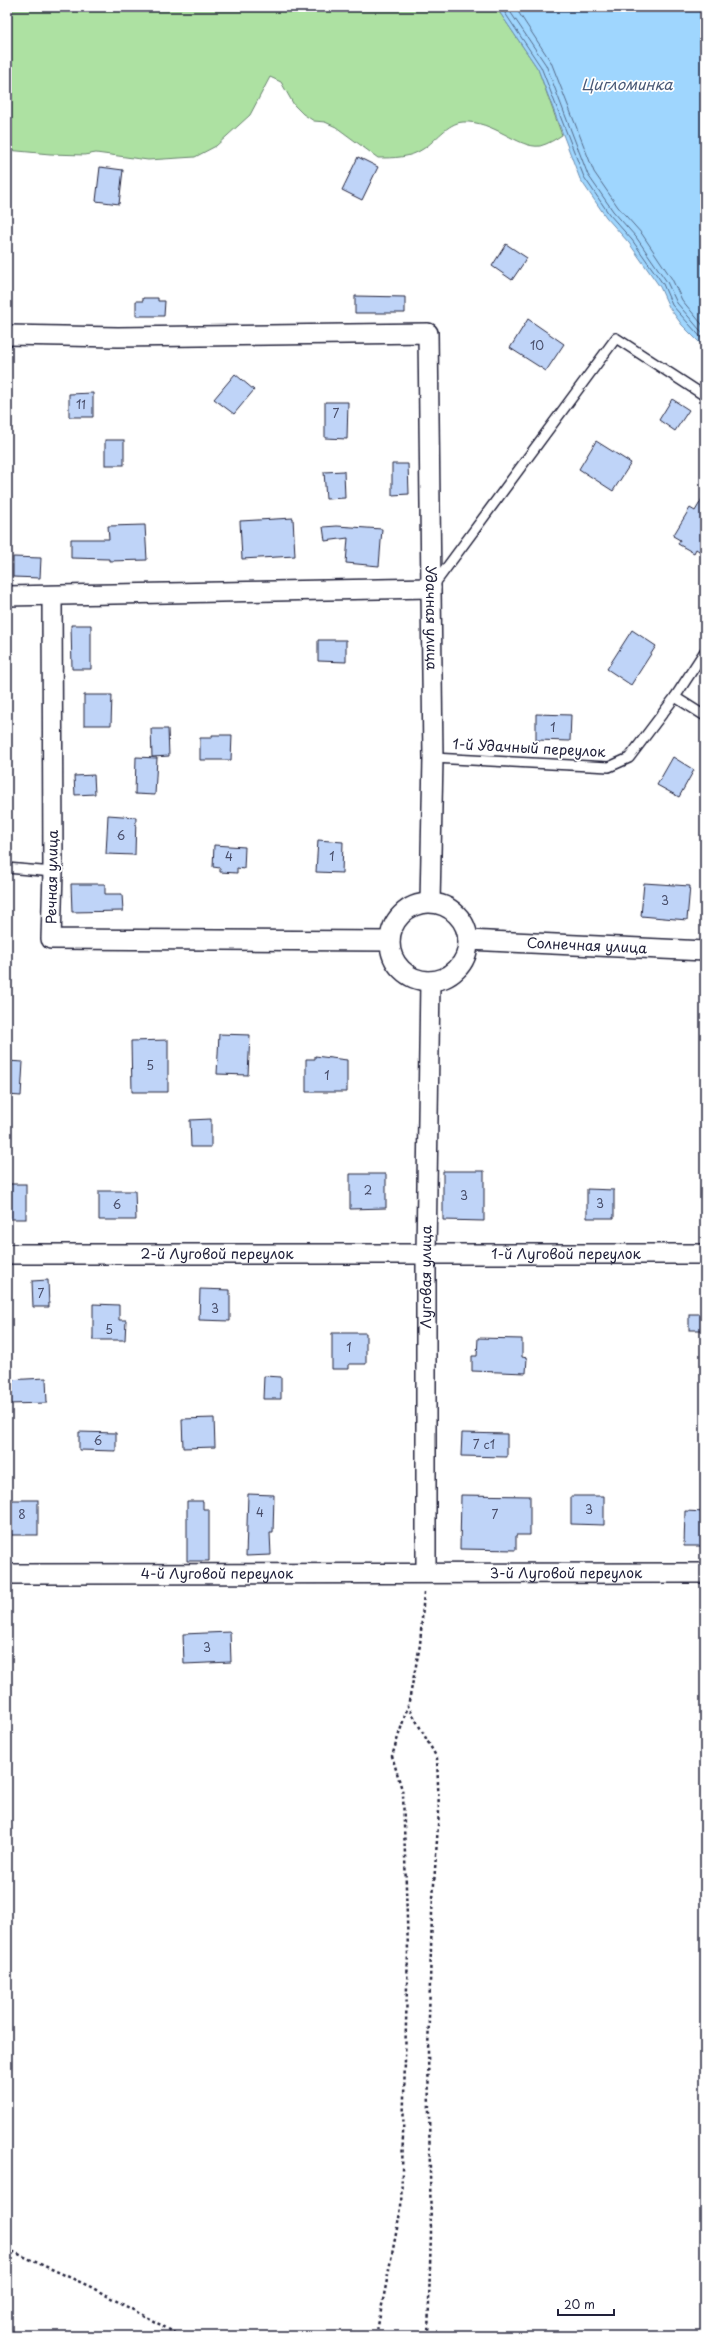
<svg xmlns="http://www.w3.org/2000/svg" width="712" height="2343" font-family="'Playpen Sans',sans-serif">
	<rect width="100%" height="100%" fill="#fff"/>
	<filter id="ink" filterUnits="userSpaceOnUse"><feTurbulence type="fractalNoise" baseFrequency=".025" numOctaves="2"/><feDisplacementMap in="SourceGraphic" scale="8" xChannelSelector="R" yChannelSelector="G"/><feConvolveMatrix kernelMatrix="1 2 1 2 8 2 1 2 1" color-interpolation-filters="sRGB"/></filter>
	<g filter="url(#ink)">
		<path fill="#ade1a2" stroke="#68826e" d="M7 7H496L538 69 562 135C556 139 548 144 540 146 519 149 493 120 463 122 447 123 436 141 423 149 410 158 393 158 378 158L336 127 325 122 314 121 303 114 294 105 281 82 270 77 250 115 216 146 195 157 148 160 96 153 84 155 50 154 7 150Z"/>
		<path fill="#9fd6fe" stroke="#6d8eb0" d="M496 7H703L705 9V348L682 325 669 307 660 287 629 243 606 217 580 179 538 69Z"/>
		<g fill="none" stroke-linecap="round" stroke-linejoin="round">
			<g stroke="#546a89" stroke-width="1">
				<path d="M501 7 541 67 584 177 609 214 632 240 663 284 672 305 705 342"/>
				<path d="M507 7 546 65 588 175 613 211 636 237 667 282 677 303 705 336"/>
				<path d="M515 7 551 62 594 172 618 207 642 234 672 279 682 300 705 328"/>
			</g>
		</g>
		<g fill="#bfd4f8" stroke="#22223b">
			<path d="M358 157 378 167 362 200 342 190Z"/>
			<path d="M100 167 123 170 119 204 96 201Z"/>
			<path d="M506 244 527 258 512 280 492 266Z"/>
			<path d="M355 296 405 297V313H355Z"/>
			<path d="M143 298H158V301H165L164 316H136V301H143Z"/>
			<path d="M528 319 564 344 546 371 510 348Z"/>
			<path d="M235 374 254 390 234 414 214 399Z"/>
			<path d="M93 393V417H69V394Z"/>
			<path d="M672 399 689 410 675 431 659 420Z"/>
			<path d="M325 402H348L347 439 325 438Z"/>
			<rect x="105" y="440" width="19" height="25"/>
			<path d="M596 441 631 463 613 491 579 469Z"/>
			<path d="M392 464H408L409 494 392 495Z"/>
			<path d="M344 471 345 498 326 499 324 472Z"/>
			<path d="M705 494V555L696 549 694 553 678 544 680 540 673 536 690 508 695 511Z"/>
			<path d="M293 518 295 556 242 559 240 521Z"/>
			<path d="M145 525 147 560 109 561V559L71 558V539H109L108 526Z"/>
			<path d="M337 526 382 529 379 566 346 563 348 538 325 541 323 527Z"/>
			<path d="M13 557 41 558 40 578 13 577Z"/>
			<path d="M71 625H91V669H72Z"/>
			<path d="M632 630 656 646 631 685 607 669Z"/>
			<path d="M318 640H346V662L318 661Z"/>
			<path d="M84 695H112L111 725H84Z"/>
			<path d="M536 714 571 715 570 741 536 740Z"/>
			<path d="M151 729H168L169 756 152 757Z"/>
			<path d="M212 735H232L231 760H200V738H212Z"/>
			<path d="M136 757 157 758 155 795 135 794Z"/>
			<path d="M673 757 694 770 679 797 657 785Z"/>
			<path d="M94 775 95 794 75 795 74 776Z"/>
			<path d="M108 815 136 817 135 855 106 854Z"/>
			<path d="M318 840 343 842 342 873 316 872Z"/>
			<path d="M214 845 245 847 244 869 237 868V873L220 872V868L213 867Z"/>
			<path d="M644 883 690 886 687 920 641 916Z"/>
			<path d="M71 884H105V894H122L123 911 72 912Z"/>
			<path d="M219 1034 250 1035 248 1075 217 1074Z"/>
			<path d="M168 1040V1092H132L131 1041Z"/>
			<path d="M315 1056 347 1060V1092H306V1059H315Z"/>
			<path d="M7 1061 23 1062 21 1096 7 1095Z"/>
			<path d="M211 1119V1147H191L190 1120Z"/>
			<path d="M443 1171H484V1221L443 1220Z"/>
			<path d="M350 1174H386V1208L350 1209Z"/>
			<rect x="7" y="1184" width="19" height="35"/>
			<path d="M587 1189 614 1190V1218H587Z"/>
			<path d="M99 1191H135L136 1220H99Z"/>
			<path d="M48 1280 49 1307H33L32 1281Z"/>
			<path d="M200 1289 230 1290V1321L199 1320Z"/>
			<path d="M93 1304 119 1305V1320H126L125 1340H93Z"/>
			<rect x="689" y="1314" width="16" height="16"/>
			<path d="M332 1333H366V1364H349V1369H332Z"/>
			<path d="M478 1338 522 1339V1357L527 1358 526 1373 472 1371V1356H477Z"/>
			<path d="M264 1376 281 1377V1399H263Z"/>
			<path d="M46 1378 47 1403 7 1404V1380Z"/>
			<path d="M214 1418 215 1447 183 1448 182 1419Z"/>
			<path d="M79 1432 116 1433V1451L79 1450Z"/>
			<path d="M462 1433 507 1434V1457L461 1456Z"/>
			<path d="M248 1494 274 1495 273 1533H270L271 1555 246 1556Z"/>
			<path d="M461 1495 530 1496V1535H516V1550L460 1549Z"/>
			<path d="M571 1496H604V1525L571 1524Z"/>
			<rect x="7" y="1500" width="31" height="35"/>
			<path d="M187 1501H203V1509H209V1561H187Z"/>
			<path d="M685 1511 705 1512V1546H684Z"/>
			<path d="M230 1632 231 1662 184 1664 183 1634Z"/>
		</g>
		<g fill="none" stroke-linecap="round" stroke-linejoin="round">
			<defs>
				<g id="service">
					<path d="M433 586 616 338 705 396"/>
					<path d="M675 697 705 651"/>
					<path d="M433 758 609 767 629 758 675 697 705 716"/>
					<path d="M7 868 53 872"/>
				</g>
				<g id="minor">
					<path id="s1" d="M7 335 118 337 428 333 433 758 430 902"/>
					<path d="M7 596 431 588"/>
					<path d="M52 596 53 872 51 939 390 941"/>
					<circle cx="429" cy="942" r="39"/>
					<path id="s2" d="M468 940 705 951"/>
					<path id="s3" d="M7 1254H705"/>
					<path id="s4" d="M426 1572V1254L430 981"/>
					<path id="s5" d="M7 1574 705 1573"/>
				</g>
			</defs>
			<use href="#service" stroke="#22223b" stroke-width="12"/>
			<use href="#minor" stroke="#22223b" stroke-width="22"/>
			<g stroke="#22223b" stroke-width="2.5" stroke-dasharray="3 3" stroke-linecap="butt">
				<path d="M424 1592 420 1645 408 1706 437 1758 439 1811 432 1913 428 2052 431 2233 428 2336"/>
				<path d="M7 2249 89 2286 181 2336"/>
				<path d="M376 2336 401 2208 408 1950 403 1793 392 1756 408 1706"/>
			</g>
			<use href="#service" stroke="#fff" stroke-width="9"/>
			<use href="#minor" stroke="#fff" stroke-width="19"/>
		</g>
	</g>
	<g text-anchor="middle" stroke-width="3.5" stroke-linejoin="round" paint-order="stroke">
		<g font-size="12" fill="#494e6a">
			<text x="537" y="350">10</text>
			<text x="81" y="409">11</text>
			<text x="336" y="418">7</text>
			<text x="553" y="732">1</text>
			<text x="121" y="840">6</text>
			<text x="229" y="861">4</text>
			<text x="332" y="861">1</text>
			<text x="665" y="905">3</text>
			<text x="150" y="1070">5</text>
			<text x="327" y="1080">1</text>
			<text x="368" y="1195">2</text>
			<text x="464" y="1200">3</text>
			<text x="600" y="1208">3</text>
			<text x="117" y="1209">6</text>
			<text x="41" y="1298">7</text>
			<text x="215" y="1313">3</text>
			<text x="109" y="1334">5</text>
			<text x="349" y="1352">1</text>
			<text x="98" y="1445">6</text>
			<text x="484" y="1449">7 с1</text>
			<text x="589" y="1514">3</text>
			<text x="260" y="1517">4</text>
			<text x="22" y="1519">8</text>
			<text x="495" y="1519">7</text>
			<text x="207" y="1652">3</text>
		</g>
		<g font-size="14" fill="#22223b" stroke="#fff">
			<text dy="5" stroke="none"><textPath href="#s1" startOffset="706">Удачная улица</textPath></text>
			<text transform="translate(529 748) rotate(3)" y="5">1-й Удачный переулок</text>
			<text transform="translate(52 877) rotate(-89)" y="5">Речная улица</text>
			<text dy="5" stroke="none"><textPath href="#s2" startOffset="119">Солнечная улица</textPath></text>
			<text dy="5" stroke="none"><textPath href="#s3" startOffset="210">2-й Луговой переулок</textPath></text>
			<text dy="5" stroke="none"><textPath href="#s3" startOffset="559">1-й Луговой переулок</textPath></text>
			<text dy="5" stroke="none"><textPath href="#s4" startOffset="295">Луговая улица</textPath></text>
			<text dy="5" stroke="none"><textPath href="#s5" startOffset="210">4-й Луговой переулок</textPath></text>
			<text dy="5" stroke="none"><textPath href="#s5" startOffset="559">3-й Луговой переулок</textPath></text>
		</g>
		<g font-size="15" font-style="italic" fill="#485876" stroke="#fff">
			<text x="627" y="90">Цигломинка</text>
		</g>
	</g>
	<rect width="712" height="2343" fill="none" stroke="#fff" stroke-width="24"/>
	<rect x="12" y="12" width="688" height="2319" fill="none" stroke="#22223b" stroke-width="1.5" filter="url(#ink)"/>
	<path d="M558 2309v6h56v-6" fill="none" stroke="#22223b" stroke-width="2"/>
	<text x="564" y="2309" font-size="12" fill="#22223b" stroke="#ffffff" stroke-width="3" paint-order="stroke">20 m</text>
</svg>
